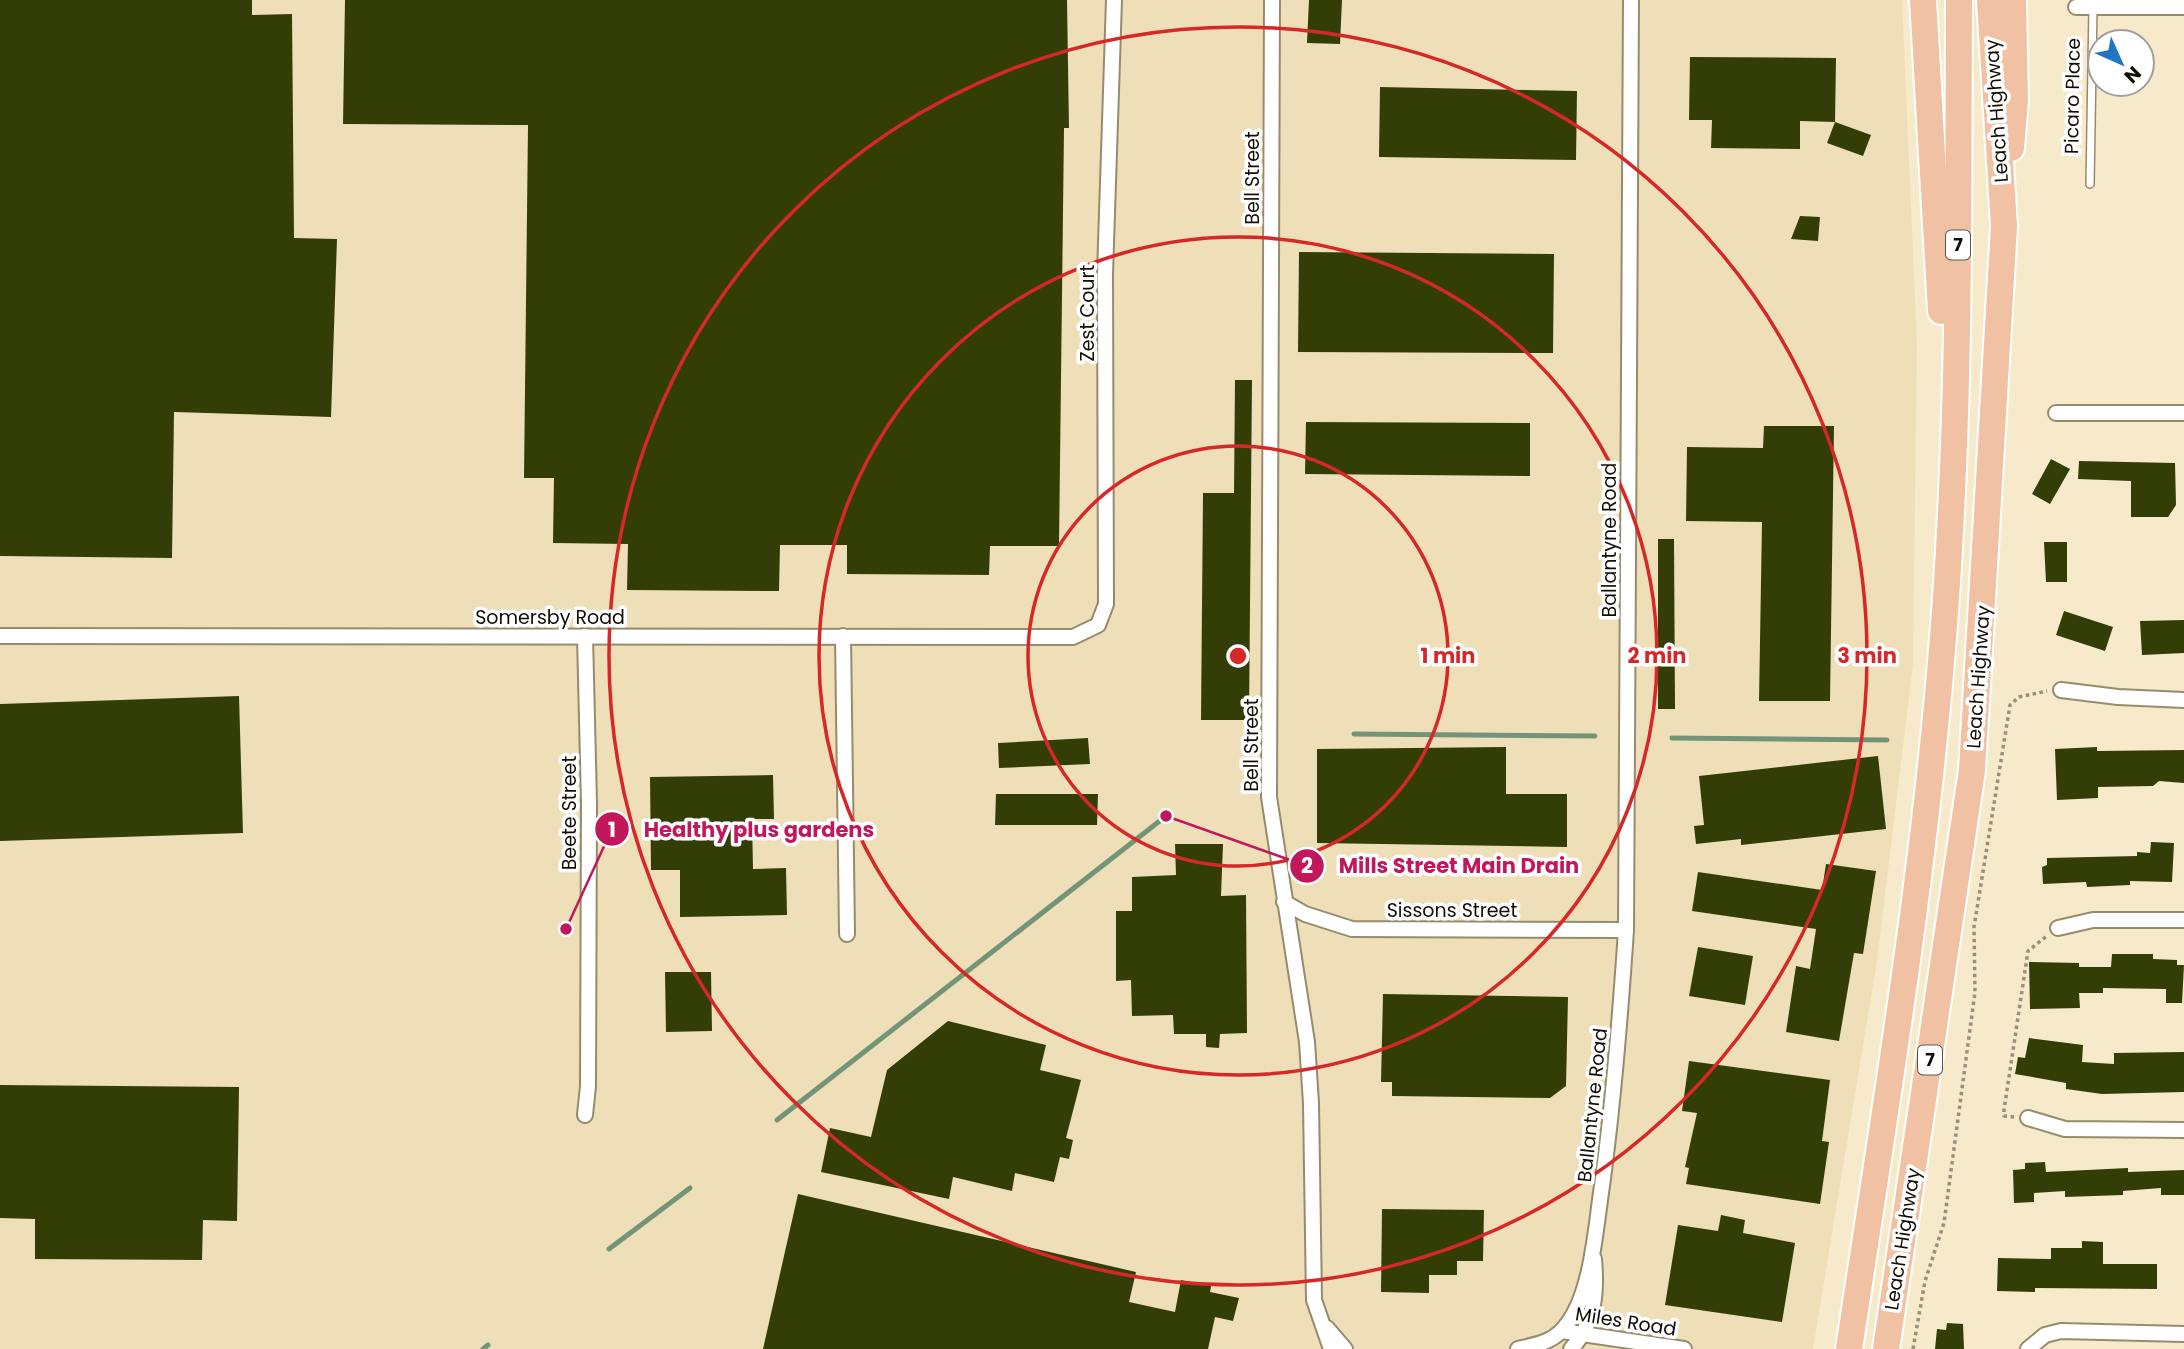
<svg xmlns="http://www.w3.org/2000/svg" width="2184" height="1349" font-family="Poppins,sans-serif">
	<rect width="100%" height="100%" fill="#f7eacb"/>
	<path fill="#efdfb8" d="M0 0H1902L1917 343 1913 664 1877 961 1813 1349H0Z"/>
	<g fill="none" stroke-linecap="round" stroke-linejoin="round">
		<g stroke="#729578" stroke-width="5">
			<path d="M1354 734 1595 736"/>
			<path d="M1672 738 1887 740"/>
			<path d="M777 1120 1166 816"/>
			<path d="M609 1249 690 1188"/>
			<path d="M483 1349 488 1345"/>
		</g>
	</g>
	<g fill="#333e07">
		<path d="M0 0H252V15L292 14 294 238 337 239 331 417 174 412 172 558 0 556Z"/>
		<path d="M345 0H1067L1069 128H1064L1059 546H990L989 575 847 574V545H780L779 591 627 590 628 544 553 543 554 478H524L528 125 343 124Z"/>
		<path d="M1309 0H1342L1340 44 1307 43Z"/>
		<path d="M1690 57 1836 58 1835 122 1800 121V149L1711 148 1712 120H1689Z"/>
		<path d="M1380 87 1577 91 1576 160 1379 157Z"/>
		<path d="M1835 122 1871 135 1863 156 1827 143Z"/>
		<path d="M1800 216 1820 217 1818 241 1791 239Z"/>
		<path d="M1299 252 1554 254 1553 353 1298 352Z"/>
		<path d="M1235 380H1252L1249 720H1201L1203 493H1234Z"/>
		<path d="M1306 422 1530 423V476L1305 474Z"/>
		<path d="M1764 426H1834L1830 701H1759L1762 522 1686 521 1687 447 1763 448Z"/>
		<path d="M2051 459 2070 469 2050 504 2032 494Z"/>
		<path d="M2079 461 2175 463 2176 505 2168 517H2131V481L2078 479Z"/>
		<path d="M1658 539H1674L1675 709H1658Z"/>
		<path d="M2044 542H2067V582H2046Z"/>
		<path d="M2064 611 2113 627 2105 651 2056 635Z"/>
		<path d="M2184 620V653L2142 655 2140 621Z"/>
		<path d="M239 696 243 833 0 841V704Z"/>
		<path d="M1088 738 1090 764 999 768 998 743Z"/>
		<path d="M1506 747V794H1567V847L1317 843V749Z"/>
		<path d="M2097 747V751L2184 750V783L2159 781 2153 786 2098 787V798L2057 800 2055 749Z"/>
		<path d="M1878 756 1886 829 1741 845V839L1696 844 1694 826 1704 825 1699 776Z"/>
		<path d="M773 775 774 819H752L753 869 786 868 787 915 680 917V870H651L650 777Z"/>
		<path d="M996 794H1098L1097 825H995Z"/>
		<path d="M2151 842 2174 843 2172 882 2130 881V885L2087 887 2086 882 2043 884 2042 867 2047 865V858L2137 856V852L2150 853Z"/>
		<path d="M1175 844H1223L1221 896 1246 895 1247 1033 1220 1034 1219 1048 1206 1047V1034H1174L1173 1015 1132 1016 1131 980 1116 981V911H1132V877L1176 875Z"/>
		<path d="M1826 864 1876 871 1863 954 1854 953 1839 1041 1786 1032 1796 966 1810 969 1816 929 1692 911 1698 872 1822 890Z"/>
		<path d="M1698 947 1753 956 1745 1005 1689 996Z"/>
		<path d="M2112 954H2153V959L2177 960V965H2184L2182 1003H2166V989L2103 988V993H2079L2080 1008 2030 1009 2029 962 2079 963V967H2111Z"/>
		<path d="M665 972H711L712 1031 666 1032Z"/>
		<path d="M1383 994 1568 997 1566 1086 1550 1098 1392 1096V1082H1381Z"/>
		<path d="M948 1021 1046 1045 1040 1070 1081 1080 1066 1138 1073 1140 1069 1159 1060 1157 1054 1182 1015 1173 1012 1191 953 1177 949 1199 821 1172 830 1128 871 1137 887 1070Z"/>
		<path d="M2029 1038 2083 1045 2082 1062 2114 1064V1053L2184 1052V1092L2102 1094 2066 1089V1083L2015 1074 2018 1057 2025 1058Z"/>
		<path d="M1689 1061 1830 1080 1822 1141 1829 1142 1820 1204 1686 1184 1689 1168 1685 1167 1697 1113 1682 1111Z"/>
		<path d="M0 1085 239 1087 237 1221 203 1220 202 1260 35 1259V1219L0 1218Z"/>
		<path d="M2045 1162 2046 1172 2128 1168V1172L2184 1170V1195H2161V1188L2123 1191V1195L2065 1197V1191L2034 1193V1202L2014 1203 2013 1170 2025 1169V1163Z"/>
		<path d="M798 1194 1136 1272 1129 1302 1175 1312 1181 1280 1211 1286 1210 1292 1239 1298 1233 1321 1215 1317 1208 1349H763Z"/>
		<path d="M1382 1209 1484 1210 1483 1261H1457V1275H1429V1293L1381 1292Z"/>
		<path d="M1721 1215 1745 1220 1743 1233 1795 1243 1782 1322 1665 1305 1678 1225 1718 1231Z"/>
		<path d="M2082 1241 2103 1242V1264H2157V1289L2035 1288V1292L1997 1291 1998 1258 2051 1259V1248H2082Z"/>
		<path d="M1947 1323 1963 1324 1964 1349H1935L1937 1329 1946 1330Z"/>
	</g>
	<g fill="none" stroke-linecap="round" stroke-linejoin="round">
		<defs>
			<path id="service" d="M2090 184 2093 7"/>
			<g id="minor">
				<path d="M1272 0 1269 797 1307 1042 1311 1103 1314 1300 1331 1349"/>
				<path d="M2076 7H2184"/>
				<path d="M2056 413H2184"/>
				<path d="M0 636 1073 637 1098 625 1106 604 1105 274 1114 0"/>
				<path d="M585 636 589 803 588 1086 585 1115"/>
				<path d="M843 636 847 934"/>
				<path d="M2061 690 2118 697 2184 700"/>
				<path d="M1284 902 1305 914 1352 929 1626 930"/>
				<path d="M2058 928 2093 920H2184"/>
				<path d="M2028 1118 2065 1129 2184 1130"/>
				<path d="M1327 1328 1345 1349"/>
				<path d="M1562 1331 1684 1349"/>
				<path d="M1518 1349C1539 1344 1555 1342 1568 1323 1590 1293 1595 1237 1600 1200 1613 1110 1620 1021 1626 930L1631 0"/>
				<path d="M1571 1349C1595 1324 1597 1291 1594 1259"/>
				<path d="M2028 1349 2045 1335 2061 1331 2184 1334"/>
			</g>
			<g id="motorway">
				<path d="M1923 0 1941 311"/>
				<path d="M2011 148 2015 100 2013 0"/>
				<path d="M1849 1349C1890 1078 1936 806 1950 531 1960 354 1958 177 1959 0"/>
				<path d="M1886 1349 1972 770 2004 226 1990 0"/>
			</g>
		</defs>
		<use href="#service" stroke="#978b6e" stroke-width="10"/>
		<use href="#minor" stroke="#978b6e" stroke-width="18"/>
		<use href="#motorway" stroke="#fff" stroke-width="30"/>
		<g stroke="#9a907a" stroke-width="3.5" stroke-dasharray="3.5 3.5" stroke-linecap="butt">
			<path d="M2014 1117 2004 1116V1110L2028 951 2048 935"/>
			<path d="M1913 1349 1925 1281 1944 1223 1975 992 1974 927 2010 705 2019 697 2047 691"/>
		</g>
		<use href="#service" stroke="#fff" stroke-width="7"/>
		<use href="#minor" stroke="#fff" stroke-width="14"/>
		<use href="#motorway" stroke="#f0c2a3" stroke-width="26"/>
	</g>
	<g fill="none" stroke="#d62828" stroke-width="3.5">
		<circle cx="1238" cy="656" r="210"/>
		<circle cx="1238" cy="656" r="419"/>
		<circle cx="1238" cy="656" r="629"/>
	</g>
	<g text-anchor="middle" stroke-width="7" stroke-linejoin="round" paint-order="stroke">
		<g fill="#fff" stroke="#59564f" stroke-width="2">
			<rect x="1946" y="230.5" width="24" height="29" rx="5"/>
			<rect x="1918" y="1045.5" width="24" height="29" rx="5"/>
		</g>
		<g font-size="18" font-weight="bold" fill="#120d04">
			<text x="1958" y="251">7</text>
			<text x="1930" y="1066">7</text>
		</g>
		<g font-size="19" fill="#120d04" stroke="#fff">
			<text transform="translate(2072 96) rotate(-89)" y="7">Picaro Place</text>
			<text transform="translate(1996 111) rotate(-94)" y="7">Leach Highway</text>
			<text transform="translate(1252 178) rotate(-90)" y="7">Bell Street</text>
			<text transform="translate(1087 313) rotate(-90)" y="7">Zest Court</text>
			<text transform="translate(1609 540) rotate(-90)" y="7">Ballantyne Road</text>
			<text x="550" y="624">Somersby Road</text>
			<text transform="translate(1978 677) rotate(-86)" y="7">Leach Highway</text>
			<text transform="translate(1251 745) rotate(-90)" y="7">Bell Street</text>
			<text transform="translate(569 813) rotate(-90)" y="7">Beete Street</text>
			<text x="1452" y="917">Sissons Street</text>
			<text transform="translate(1592 1105) rotate(-84)" y="7">Ballantyne Road</text>
			<text transform="translate(1902 1239) rotate(-81)" y="7">Leach Highway</text>
			<text transform="translate(1626 1321) rotate(9)" y="7">Miles Road</text>
		</g>
	</g>
	<circle cx="1238" cy="656" r="10" fill="#d62828" stroke="#fff" stroke-width="3.5"/>
	<g font-size="21" text-anchor="middle" font-weight="bold" fill="#d62828" stroke="#fff" stroke-width="7" stroke-linejoin="round" paint-order="stroke">
		<text x="1448" y="663">1 min</text>
		<text x="1657" y="663">2 min</text>
		<text x="1867" y="663">3 min</text>
	</g>
	<path fill="none" stroke="#c2185b" stroke-width="2.5" d="M566 929L612 829M1166 816L1307 866"/>
	<g fill="#c2185b" stroke="#fff" stroke-width="2.5">
		<circle cx="566" cy="929" r="7"/>
		<circle cx="1166" cy="816" r="7"/>
		<circle cx="612" cy="829" r="18"/>
		<circle cx="1307" cy="866" r="18"/>
	</g>
	<g font-size="21" text-anchor="middle" font-weight="bold" fill="#fff">
		<text x="612" y="837">1</text>
		<text x="1307" y="873">2</text>
	</g>
	<g font-size="21" text-anchor="middle" font-weight="bold" fill="#c2185b" stroke="#fff" stroke-width="7" stroke-linejoin="round" paint-order="stroke">
		<text x="759" y="837">Healthy plus gardens</text>
		<text x="1459" y="873">Mills Street Main Drain</text>
	</g>
	<g transform="translate(2121 63) rotate(135)"><circle r="33" fill="#ffffff" stroke="#a09e9b" stroke-width="2"/>
	<path d="M0-5L12 26L0 18L-12 26Z" fill="#2076c3"/>
	<text y="-10" font-size="19" font-weight="bold" text-anchor="middle" fill="#120d04">N</text>
	</g>
</svg>
